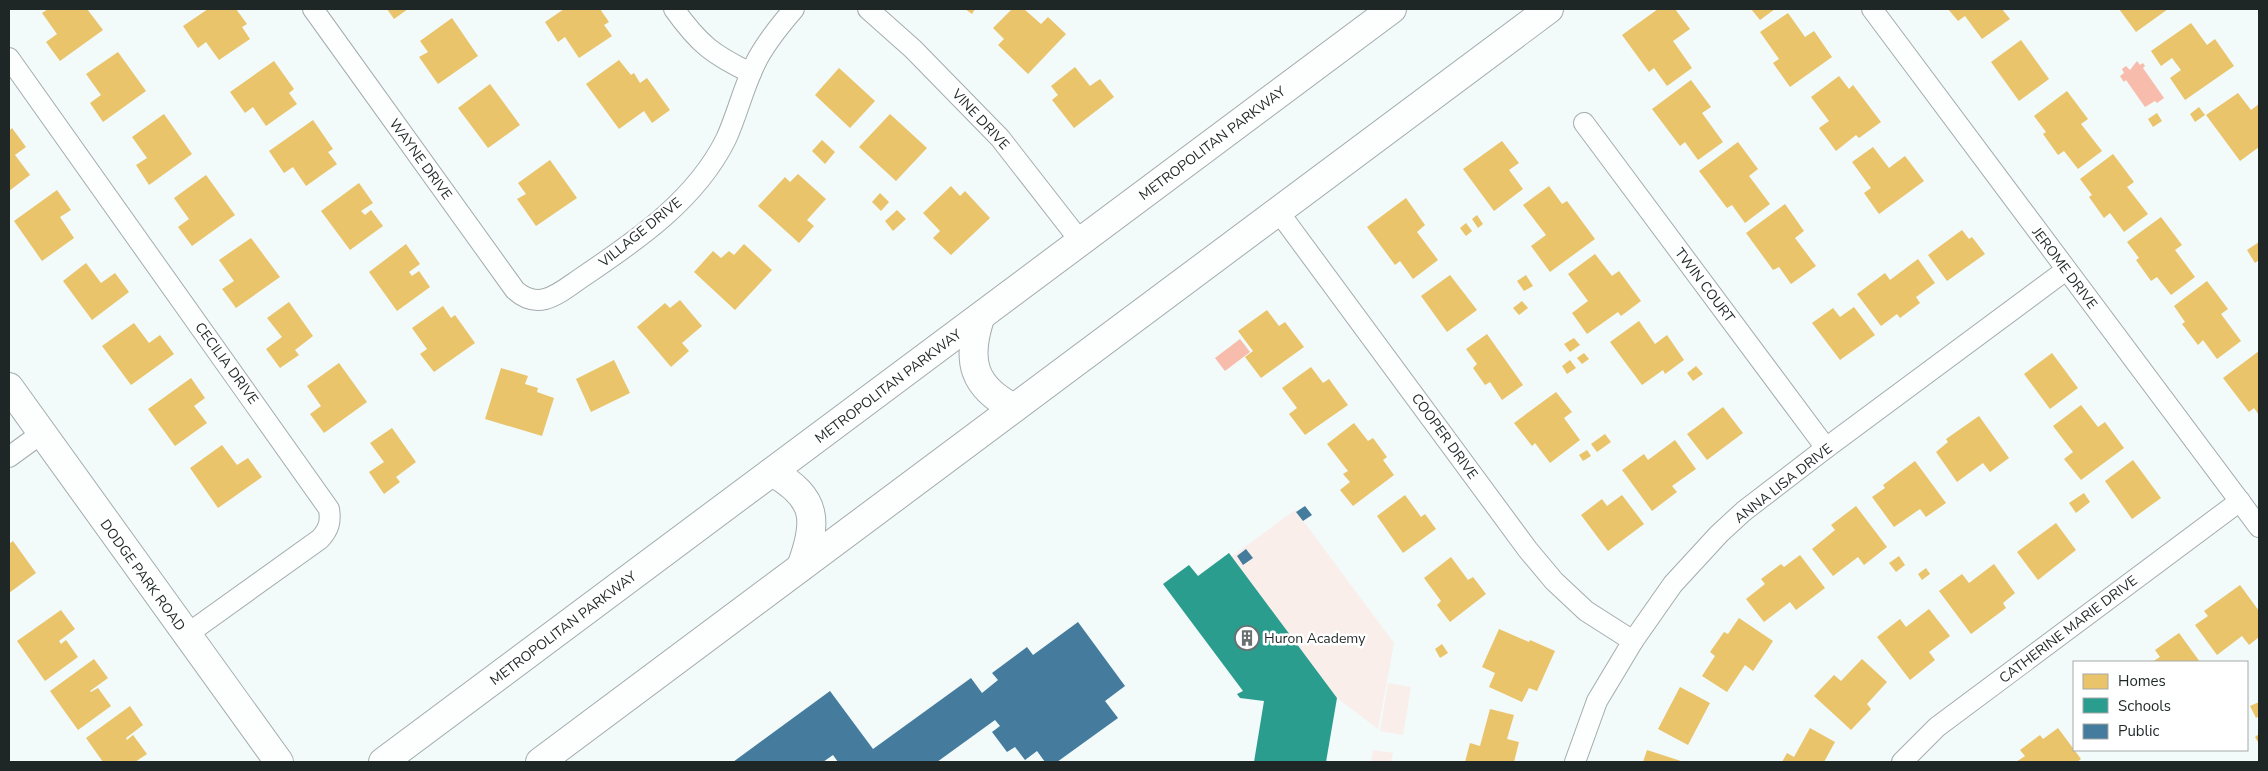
<svg xmlns="http://www.w3.org/2000/svg" width="2268" height="771" font-family="'Nunito Sans',sans-serif">
	<rect width="100%" height="100%" fill="#f2fafa"/>
	<g fill="#f9eeea">
		<path d="M1295 510 1394 643 1378 729 1337 698 1231 557Z"/>
		<path d="M1388 683 1411 687 1403 735 1380 731Z"/>
		<path d="M1373 750 1393 753 1391 762H1371Z"/>
	</g>
	<g fill="#f8bcac">
		<path d="M2137 61 2140 65 2143 63 2145 66 2143 68 2164 98 2157 103 2155 101 2145 107 2126 80 2124 82 2120 76 2124 73 2122 69 2126 66 2130 70Z"/>
		<path d="M1240 339 1250 352 1225 371 1215 358Z"/>
	</g>
	<g fill="#e9c46a">
		<path d="M48 9H87L103 30 60 61 46 42 57 34 42 13Z"/>
		<path d="M208 9H236L247 24 242 27 250 39 219 60 206 42 198 48 183 26Z"/>
		<path d="M387 9H408L394 19Z"/>
		<path d="M564 9H600L609 22 604 25 612 36 579 58 565 37 558 42 545 22Z"/>
		<path d="M965 9H975L972 14Z"/>
		<path d="M1012 9H1024L1041 24 1048 17 1066 34 1028 74 998 45 1004 39 993 28Z"/>
		<path d="M1658 9H1675L1690 29 1673 41 1692 68 1667 86 1654 68 1649 72 1622 35Z"/>
		<path d="M1751 9H1775L1760 20Z"/>
		<path d="M1948 9H2002L2010 19 1982 39 1965 16 1958 21Z"/>
		<path d="M2119 9H2168L2136 32Z"/>
		<path d="M1788 13 1805 37 1814 31 1832 57 1790 87 1773 63 1779 59 1760 32Z"/>
		<path d="M452 18 478 56 438 84 419 57 428 52 420 41Z"/>
		<path d="M2191 23 2207 45 2215 39 2234 66 2185 100 2170 78 2181 70 2172 58 2161 66 2151 51Z"/>
		<path d="M2021 40 2049 79 2019 101 1991 62Z"/>
		<path d="M118 52 146 91 103 122 90 103 101 95 86 74Z"/>
		<path d="M619 60 631 75 634 73 640 83 647 78 670 110 652 123 644 111 619 129 586 84Z"/>
		<path d="M274 61 294 89 289 93 297 104 266 126 253 107 245 113 230 92Z"/>
		<path d="M1075 67 1090 86 1100 79 1114 97 1074 128 1052 100 1058 95 1051 86Z"/>
		<path d="M839 68 875 101 850 128 815 95Z"/>
		<path d="M1839 76 1849 89 1853 85 1881 122 1859 138 1856 135 1836 151 1819 128 1829 121 1811 97Z"/>
		<path d="M1691 80 1711 107 1702 113 1723 142 1698 160 1685 142 1680 146 1652 109Z"/>
		<path d="M490 84 520 125 488 148 458 108Z"/>
		<path d="M2067 91 2088 119 2081 124 2102 151 2078 169 2064 151 2058 155 2043 134 2046 132 2034 116Z"/>
		<path d="M2238 93 2251 110 2259 104V147L2240 161 2206 115Z"/>
		<path d="M2199 107 2205 115 2195 122 2190 114Z"/>
		<path d="M2157 113 2162 121 2153 127 2148 119Z"/>
		<path d="M164 114 192 154 149 185 136 165 147 158 132 137Z"/>
		<path d="M890 114 927 148 896 181 859 147Z"/>
		<path d="M313 120 333 149 328 152 337 164 306 186 293 167 284 173 269 151Z"/>
		<path d="M12 128 26 147 15 155 30 175 9 191V131Z"/>
		<path d="M822 140 835 152 825 164 812 151Z"/>
		<path d="M1502 141 1519 163 1509 170 1523 189 1494 211 1463 169Z"/>
		<path d="M1738 142 1758 169 1749 176 1770 204 1745 223 1732 205 1727 208 1699 171Z"/>
		<path d="M1873 147 1889 168 1905 156 1924 181 1879 214 1864 193 1871 188 1852 162Z"/>
		<path d="M2113 154 2134 182 2127 187 2148 214 2124 232 2110 213 2104 218 2089 197 2092 195 2080 179Z"/>
		<path d="M550 160 577 198 536 226 517 199 526 194 518 183Z"/>
		<path d="M798 174 826 199 807 220 814 226 799 243 758 206 785 177 790 182Z"/>
		<path d="M206 175 235 215 192 246 178 227 189 219 174 198Z"/>
		<path d="M359 183 373 203 361 211 365 215 371 210 383 226 350 250 321 211Z"/>
		<path d="M951 186 960 196 965 191 990 218 951 255 933 238 940 231 923 213Z"/>
		<path d="M1549 186 1562 204 1567 201 1595 239 1550 272 1531 246 1546 235 1523 205Z"/>
		<path d="M57 190 71 210 60 217 74 238 42 261 14 221Z"/>
		<path d="M880 193 889 202 881 211 872 202Z"/>
		<path d="M1406 198 1425 225 1417 232 1438 260 1413 279 1400 261 1395 265 1367 227Z"/>
		<path d="M1785 204 1804 231 1795 238 1816 266 1791 284 1779 267 1773 270 1746 233Z"/>
		<path d="M897 210 906 219 893 231 885 221Z"/>
		<path d="M1477 215 1483 224 1478 228 1472 219Z"/>
		<path d="M2161 217 2182 245 2175 250 2195 277 2171 295 2157 277 2151 281 2136 260 2139 258 2127 242Z"/>
		<path d="M1466 223 1472 231 1466 236 1460 228Z"/>
		<path d="M1962 230 1969 239 1972 237 1985 254 1947 281 1928 255Z"/>
		<path d="M251 238 280 277 236 308 222 289 234 281 219 260Z"/>
		<path d="M2259 242V260L2255 263 2247 250Z"/>
		<path d="M406 244 420 264 409 272 412 276 419 271 430 287 397 311 369 272Z"/>
		<path d="M744 244 772 270 735 310 694 272 713 251 721 258 729 251 734 255Z"/>
		<path d="M1595 254 1612 276 1619 271 1641 301 1621 316 1618 312 1587 334 1572 313 1588 301 1568 274Z"/>
		<path d="M1918 259 1935 283 1916 297 1920 303 1900 318 1897 314 1881 326 1857 294 1885 273 1890 280Z"/>
		<path d="M86 263 101 283 115 273 129 292 92 320 63 281Z"/>
		<path d="M1450 275 1477 310 1447 332 1421 296Z"/>
		<path d="M1526 275 1533 286 1524 291 1517 281Z"/>
		<path d="M2207 281 2228 309 2221 314 2241 341 2217 359 2203 340 2198 345 2182 324 2185 322 2174 306Z"/>
		<path d="M680 300 702 326 682 343 689 351 671 367 637 327 665 303 670 308Z"/>
		<path d="M1522 301 1528 308 1519 315 1513 308Z"/>
		<path d="M289 302 313 336 295 350 299 355 280 368 266 349 282 337 267 318Z"/>
		<path d="M443 306 451 318 455 315 475 343 434 372 420 354 427 349 412 328Z"/>
		<path d="M1854 307 1875 335 1840 360 1812 323 1833 308 1840 317Z"/>
		<path d="M1267 310 1279 326 1285 322 1304 347 1261 378 1245 357 1253 351 1238 331Z"/>
		<path d="M1639 321 1655 344 1667 335 1684 360 1665 374 1663 370 1642 385 1610 342Z"/>
		<path d="M134 323 149 343 160 335 174 354 131 385 102 346Z"/>
		<path d="M1487 334 1523 385 1502 400 1490 382 1485 385 1473 368 1477 364 1466 349Z"/>
		<path d="M1574 338 1580 345 1570 352 1564 344Z"/>
		<path d="M2259 351V415L2254 408 2249 412 2223 378Z"/>
		<path d="M1584 353 1589 359 1582 364 1577 358Z"/>
		<path d="M2052 353 2078 388 2050 409 2024 374Z"/>
		<path d="M614 360 630 393 591 412 576 379Z"/>
		<path d="M1570 360 1576 368 1567 374 1562 366Z"/>
		<path d="M339 363 367 402 324 433 310 414 321 406 307 386Z"/>
		<path d="M1696 366 1703 374 1693 381 1687 373Z"/>
		<path d="M1311 367 1323 383 1329 379 1348 405 1305 435 1289 414 1297 408 1282 388Z"/>
		<path d="M501 368 528 376 525 384 538 388 537 392 554 398 542 436 485 419Z"/>
		<path d="M191 378 205 398 194 406 207 423 175 446 148 409Z"/>
		<path d="M1556 392 1572 412 1564 418 1580 440 1550 463 1535 443 1532 446 1514 423Z"/>
		<path d="M2081 405 2098 427 2105 422 2124 448 2081 480 2064 459 2073 452 2053 426Z"/>
		<path d="M1723 407 1743 433 1707 460 1687 434Z"/>
		<path d="M1979 416 2009 458 1990 472 1983 463 1957 482 1936 452 1948 442 1946 439Z"/>
		<path d="M1354 423 1368 441 1373 438 1387 457 1383 460 1394 475 1353 506 1340 490 1350 482 1343 474 1348 471 1327 444Z"/>
		<path d="M392 428 416 462 396 477 400 482 384 494 369 472 384 462 370 443Z"/>
		<path d="M1605 434 1611 442 1597 452 1591 444Z"/>
		<path d="M1675 440 1696 469 1672 486 1677 492 1652 511 1622 470 1644 454 1648 460Z"/>
		<path d="M222 445 237 465 248 458 262 477 218 508 190 468Z"/>
		<path d="M1587 450 1591 456 1583 461 1579 455Z"/>
		<path d="M2133 460 2161 498 2132 519 2105 481Z"/>
		<path d="M1915 461 1946 503 1926 517 1920 509 1894 527 1872 497 1885 488 1883 485Z"/>
		<path d="M2084 493 2090 502 2076 513 2069 503Z"/>
		<path d="M1405 495 1421 517 1425 514 1436 529 1403 553 1377 516Z"/>
		<path d="M1622 495 1644 524 1608 551 1581 515 1602 499 1607 506Z"/>
		<path d="M1856 506 1887 547 1864 565 1858 557 1833 576 1812 549 1835 530 1831 525Z"/>
		<path d="M2056 523 2076 550 2038 580 2017 552Z"/>
		<path d="M13 541 36 573 9 593V544Z"/>
		<path d="M1800 555 1825 588 1796 610 1790 602 1764 622 1746 599 1765 584 1761 579 1781 564 1784 567Z"/>
		<path d="M1899 556 1905 565 1896 572 1889 563Z"/>
		<path d="M1451 557 1468 580 1473 577 1486 594 1450 622 1437 605 1441 601 1424 578Z"/>
		<path d="M1994 564 2015 593 2003 603 2006 608 1971 634 1939 591 1962 574 1969 583Z"/>
		<path d="M1926 568 1930 574 1922 580 1918 574Z"/>
		<path d="M2240 585 2259 611V637L2249 645 2242 636 2217 655 2195 625 2208 616 2204 611Z"/>
		<path d="M1929 609 1950 636 1929 652 1935 660 1910 680 1877 637 1900 619 1906 627Z"/>
		<path d="M61 610 75 629 59 641 61 644 66 640 78 657 45 681 17 641Z"/>
		<path d="M1739 618 1773 641 1753 671 1745 665 1727 692 1702 676 1715 656 1710 652 1724 632 1728 634Z"/>
		<path d="M1499 629 1529 642 1530 640 1555 651 1537 691 1529 688 1522 702 1489 687 1495 673 1482 667Z"/>
		<path d="M2179 633 2200 662H2152L2160 657 2155 650Z"/>
		<path d="M1442 644 1448 653 1440 658 1435 649Z"/>
		<path d="M94 659 108 678 90 691 91 692 98 688 111 706 78 730 50 691Z"/>
		<path d="M1862 659 1887 682 1867 704 1871 709 1851 730 1814 696 1834 675 1841 681Z"/>
		<path d="M1680 687 1710 703 1688 745 1658 729Z"/>
		<path d="M2259 702V716L2256 718 2250 706Z"/>
		<path d="M130 706 143 725 126 738 127 740 133 735 147 754 135 762H103L86 738Z"/>
		<path d="M1490 709 1514 715 1507 739 1519 742 1514 762H1465L1470 743 1480 746Z"/>
		<path d="M1810 728 1835 742 1824 762H1782L1787 753 1794 757Z"/>
		<path d="M2058 728 2081 759 2077 762H2016L2025 756 2020 750 2040 735 2043 739Z"/>
		<path d="M2259 734V742H2258L2255 737Z"/>
		<path d="M1647 750 1684 762H1643Z"/>
	</g>
	<path fill="#2a9d8f" d="M1229 553 1337 698 1326 762H1254L1264 701 1240 698 1237 694 1243 691 1163 584 1189 565 1198 576Z"/>
	<g fill="#457b9d">
		<path d="M1305 506 1312 515 1303 521 1296 512Z"/>
		<path d="M1246 549 1253 558 1243 565 1237 556Z"/>
		<path d="M1078 622 1125 686 1105 701 1118 718 1057 762H1045L1037 751 1025 760 1015 747 1007 752 992 732 1000 726 995 720 937 762H838L833 755 823 762H733L830 691 873 749 971 678 982 693 998 680 992 673 1027 647 1033 655Z"/>
	</g>
	<g fill="none" stroke-linecap="round" stroke-linejoin="round">
		<defs>
			<g id="street">
				<path d="M313 9 515 290C539 312 559 293 581 278 636 241 696 200 726 139 738 113 744 84 758 58 768 40 781 24 794 9"/>
				<path d="M674 9C699 44 713 55 751 73"/>
				<path d="M868 9 913 49 1000 138 1081 242"/>
				<path d="M1872 9 2259 527"/>
				<path d="M9 58 329 509C331 522 329 529 320 539L186 635"/>
				<path d="M1584 123 1826 448"/>
				<path d="M1278 211 1528 550 1554 581 1586 611 1633 641"/>
				<path d="M9 457 42 433"/>
				<path d="M1575 762 1597 701 1633 641 1673 584 1719 534 1744 511 1826 448 2066 270"/>
				<path d="M1902 762 1937 727 2240 501"/>
			</g>
			<path id="secondary" d="M9 387 279 762"/>
			<g id="primary">
				<path d="M980 318C966 361 973 387 1014 408"/>
				<path d="M772 472C818 498 818 521 801 567"/>
				<path d="M383 762 1392 9"/>
				<path d="M540 762 1549 9"/>
			</g>
		</defs>
		<use href="#street" stroke="#a4acac" stroke-width="22"/>
		<use href="#secondary" stroke="#a4acac" stroke-width="30"/>
		<use href="#primary" stroke="#a4acac" stroke-width="30"/>
		<use href="#street" stroke="#fdfefe" stroke-width="20"/>
		<use href="#secondary" stroke="#fdfefe" stroke-width="28"/>
		<use href="#primary" stroke="#fdfefe" stroke-width="28"/>
	</g>
	<defs>
		<symbol id="building-ring" viewBox="-11 -11 22 22"><circle r="9.5" fill="#fff" stroke="#687170" stroke-width="1.5"/><path d="M-4-6H4V6H1V3H-1V6H-4ZM-2.5-4.3h1.7v1.8h-1.7ZM.8-4.3h1.7v1.8H.8ZM-2.5-1h1.7V.8h-1.7ZM.8-1h1.7V.8H.8Z" fill="#687170"/></symbol>
	</defs>
	<g fill-rule="evenodd">
		<use href="#building-ring" x="1233" y="624" width="28" height="28"/>
	</g>
	<g text-anchor="middle" stroke-width="5" stroke-linejoin="round" paint-order="stroke">
		<g font-size="14" fill="#1e2726" stroke="#fff">
			<text transform="translate(981 119) rotate(47)" y="5">VINE DRIVE</text>
			<text transform="translate(1212 143) rotate(-37)" y="5">METROPOLITAN PARKWAY</text>
			<text transform="translate(421 159) rotate(54)" y="5">WAYNE DRIVE</text>
			<text transform="translate(640 232) rotate(-39)" y="5">VILLAGE DRIVE</text>
			<text transform="translate(2065 268) rotate(53)" y="5">JEROME DRIVE</text>
			<text transform="translate(1705 285) rotate(53)" y="5">TWIN COURT</text>
			<text transform="translate(227 363) rotate(54)" y="5">CECILIA DRIVE</text>
			<text transform="translate(888 386) rotate(-37)" y="5">METROPOLITAN PARKWAY</text>
			<text transform="translate(1445 436) rotate(54)" y="5">COOPER DRIVE</text>
			<text transform="translate(1783 483) rotate(-38)" y="5">ANNA LISA DRIVE</text>
			<text transform="translate(143 575) rotate(54)" y="5">DODGE PARK ROAD</text>
			<text transform="translate(563 628) rotate(-37)" y="5">METROPOLITAN PARKWAY</text>
			<text transform="translate(2068 629) rotate(-37)" y="5">CATHERINE MARIE DRIVE</text>
		</g>
		<g font-size="14" fill="#1e2726" stroke="#fff" text-anchor="start">
			<text x="1264" y="643">Huron Academy</text>
		</g>
	</g>
	<rect width="2268" height="771" fill="none" stroke="#1e2726" stroke-width="20"/>
	<rect x="2073" y="661" width="175" height="90" fill="#ffffff" stroke="#a5a9a8"/>
	<rect x="2083" y="674" width="25" height="15" fill="#e9c46a" stroke="#a5a9a8"/>
	<text x="2118" y="686" font-size="15" fill="#1e2726">Homes</text>
	<rect x="2083" y="698" width="25" height="15" fill="#2a9d8f" stroke="#a5a9a8"/>
	<text x="2118" y="711" font-size="15" fill="#1e2726">Schools</text>
	<rect x="2083" y="724" width="25" height="15" fill="#457b9d" stroke="#a5a9a8"/>
	<text x="2118" y="736" font-size="15" fill="#1e2726">Public</text>
</svg>
